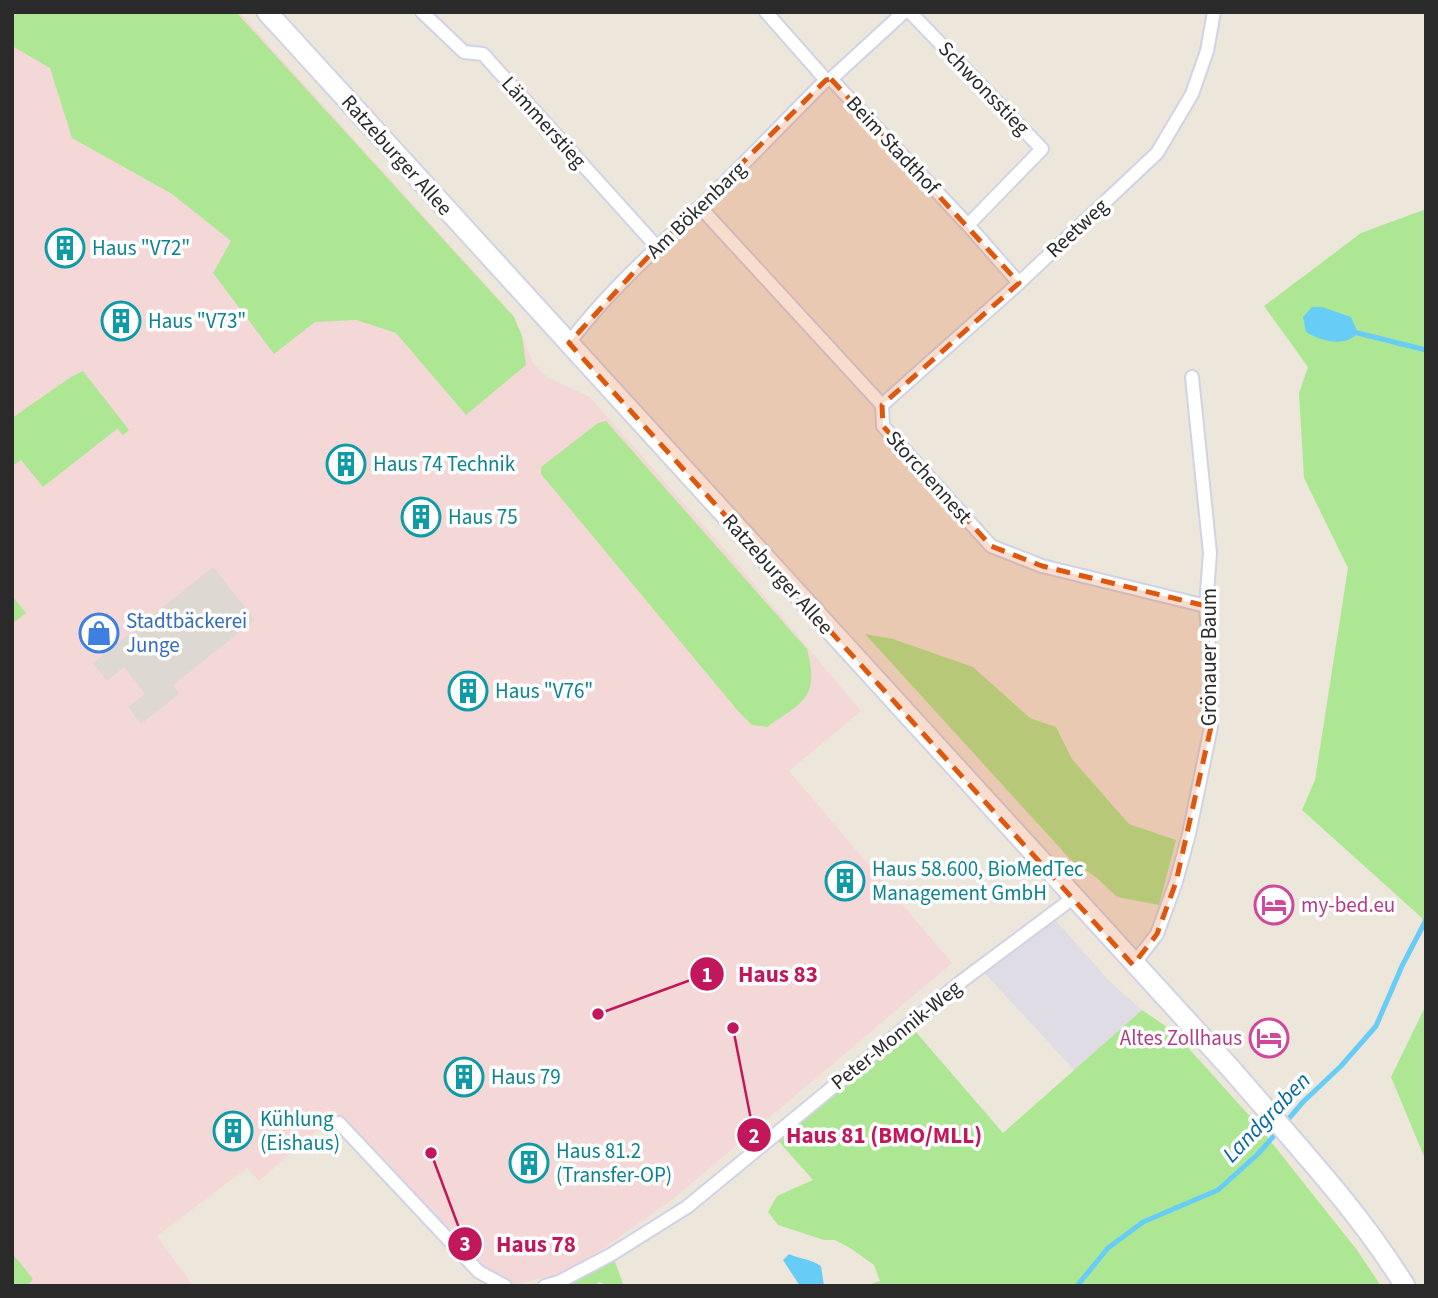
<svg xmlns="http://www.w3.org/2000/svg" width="1438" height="1298" font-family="'Source Sans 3',sans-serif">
	<rect width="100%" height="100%" fill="#ede6db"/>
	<path fill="#dfdce5" d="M1050 914 1110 982 1142 1010 1075 1071 980 968Z"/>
	<path fill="#f4d8d8" d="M12 12H239L514 316 533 363 548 378 590 397 740 567 861 711 789 771 952 963 673 1199 573 1270 510 1286 479 1272 332 1117 259 1181 247 1168 157 1236 193 1286H27L32 1279 12 1253Z"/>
	<g fill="#aee794">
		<path d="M12 12H236L514 317 522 336 526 365 466 415 396 333 356 320 315 322 274 354 213 273 231 241 172 194 72 138 50 68 12 46Z"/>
		<path d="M1426 209V936L1422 918 1302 810 1315 780 1348 568 1304 478 1299 393 1308 367 1264 306 1361 233Z"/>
		<path d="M83 371 129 430 123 435 117 429 43 487 21 460 12 466V418L71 377Z"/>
		<path d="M606 421 807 649C820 698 803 702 767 727L752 725 738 711 541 474V467L598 423Z"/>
		<path d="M12 596 26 613 12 624Z"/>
		<path d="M865 634 893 639 973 667 1030 718 1056 727 1072 759 1129 824 1176 840 1159 905 1117 897 1097 878 1070 859Z"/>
		<path d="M1426 1005V1161L1391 1077Z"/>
		<path d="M1142 1010 1173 1031 1256 1123 1357 1250 1381 1286H865L880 1281 874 1265 850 1248 835 1240H824L778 1225 768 1212 777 1196 813 1180 774 1136 909 1024 1003 1133Z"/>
		<path d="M12 1253 33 1279 27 1286H12Z"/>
		<path d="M612 1254 624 1286H609L599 1282 594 1286H554Z"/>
	</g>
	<path fill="#ddd9d2" d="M213 567 255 620 173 685 179 694 141 724 128 707 145 694 124 667 107 681 93 663Z"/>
	<g fill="#67ccf6">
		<path d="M1312 307H1322L1351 317 1358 333C1345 348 1321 341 1306 332L1303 317Z"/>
		<path d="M789 1254C800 1259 811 1259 821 1266L824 1286H800L783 1260Z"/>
	</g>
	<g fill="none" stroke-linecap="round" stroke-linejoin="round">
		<g stroke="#67ccf6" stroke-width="5">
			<path d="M1358 333 1426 350"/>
			<path d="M1285 1123 1303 1102 1341 1066 1376 1026 1402 966 1426 920"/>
			<path d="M1077 1286 1108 1248 1143 1222 1218 1190 1258 1154 1279 1130"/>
		</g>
		<defs>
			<g id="street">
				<path d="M422 12 464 52 483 54 657 247"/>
				<path d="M766 12 826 80 831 79 968 225 1019 283"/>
				<path d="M910 12 1042 149 968 225"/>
				<path d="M831 79 904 12"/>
				<path d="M700 207 882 405 883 426 991 546 1042 566 1206 606"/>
				<path d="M569 343C607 292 655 250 700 207 743 165 784 122 826 80"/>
				<path d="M882 405 1019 283 1157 153 1192 94 1207 51 1214 12"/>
				<path d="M1133 965 1157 934 1176 882 1189 834 1211 727V676L1206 606 1210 553 1192 377"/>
				<path d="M339 1123 479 1272 505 1286"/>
				<path d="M545 1286 559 1282 612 1254 687 1207 962 981 1073 898"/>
			</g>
			<path id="secondary" d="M267 12 1232 1070C1291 1139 1357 1208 1405 1286"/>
		</defs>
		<use href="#street" stroke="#d0d3e4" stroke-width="16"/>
		<use href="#secondary" stroke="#d0d3e4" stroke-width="23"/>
		<use href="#street" stroke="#fff" stroke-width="12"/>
		<use href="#secondary" stroke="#fff" stroke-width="19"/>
	</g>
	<path fill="#de570e" fill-opacity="0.2" stroke="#de570e" stroke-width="5" stroke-dasharray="14 9" stroke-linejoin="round" d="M831 79 1019 283 882 405 883 426 991 546 1042 566 1206 606 1211 727 1176 882 1157 934 1133 965 569 343 657 247 826 80Z"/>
	<defs>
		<symbol id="building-ring" viewBox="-11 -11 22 22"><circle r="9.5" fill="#fff" stroke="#0f9aa8" stroke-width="1.5"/><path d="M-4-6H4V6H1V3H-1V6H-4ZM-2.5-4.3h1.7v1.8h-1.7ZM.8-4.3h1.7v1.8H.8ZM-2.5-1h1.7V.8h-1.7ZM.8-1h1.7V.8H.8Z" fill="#0f9aa8"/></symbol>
		<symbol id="shop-ring" viewBox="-11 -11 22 22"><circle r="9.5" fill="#fff" stroke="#3f7fe0" stroke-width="1.5"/><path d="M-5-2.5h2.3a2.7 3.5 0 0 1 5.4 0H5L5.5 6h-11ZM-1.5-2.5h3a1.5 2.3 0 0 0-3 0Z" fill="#3f7fe0"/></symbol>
		<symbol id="hotel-ring" viewBox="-11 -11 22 22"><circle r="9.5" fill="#fff" stroke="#d1479c" stroke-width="1.5"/><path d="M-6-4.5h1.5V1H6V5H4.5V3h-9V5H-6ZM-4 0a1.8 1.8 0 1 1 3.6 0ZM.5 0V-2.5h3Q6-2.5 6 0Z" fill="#d1479c"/></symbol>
	</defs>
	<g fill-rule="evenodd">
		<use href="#building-ring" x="43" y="226" width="44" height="44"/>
		<use href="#building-ring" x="99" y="299" width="44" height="44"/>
		<use href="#building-ring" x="324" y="442" width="44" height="44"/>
		<use href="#building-ring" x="399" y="495" width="44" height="44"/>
		<use href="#shop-ring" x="77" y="611" width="44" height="44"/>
		<use href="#building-ring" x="446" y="669" width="44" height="44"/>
		<use href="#building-ring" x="823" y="859" width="44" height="44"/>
		<use href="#hotel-ring" x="1252" y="883" width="44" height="44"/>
		<use href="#hotel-ring" x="1247" y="1016" width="44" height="44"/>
		<use href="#building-ring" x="442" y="1055" width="44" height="44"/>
		<use href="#building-ring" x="211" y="1109" width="44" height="44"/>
		<use href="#building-ring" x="507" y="1141" width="44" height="44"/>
	</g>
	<g text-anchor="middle" stroke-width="7" stroke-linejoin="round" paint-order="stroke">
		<g font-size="21" fill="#2a2a2a" stroke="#fff">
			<text transform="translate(984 88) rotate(46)" y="7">Schwonsstieg</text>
			<text transform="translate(544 122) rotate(48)" y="7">Lämmerstieg</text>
			<text transform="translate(893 145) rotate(47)" y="7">Beim Stadthof</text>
			<text transform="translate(397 155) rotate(48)" y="7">Ratzeburger Allee</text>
			<text transform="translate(696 210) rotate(-44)" y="7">Am Bökenbarg</text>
			<text transform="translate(1077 228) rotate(-43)" y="7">Reetweg</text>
			<text transform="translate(929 477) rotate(48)" y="7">Storchennest</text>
			<text transform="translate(778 574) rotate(48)" y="7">Ratzeburger Allee</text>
			<text transform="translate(1209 657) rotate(-90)" y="7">Grönauer Baum</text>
			<text transform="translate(896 1035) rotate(-39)" y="7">Peter-Monnik-Weg</text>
		</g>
		<g font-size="21" fill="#0d838f" stroke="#fff" text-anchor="start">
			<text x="92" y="255">Haus "V72"</text>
			<text x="148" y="328">Haus "V73"</text>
			<text x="373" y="471">Haus 74 Technik</text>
			<text x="448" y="524">Haus 75</text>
			<text x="495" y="698">Haus "V76"</text>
			<text x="872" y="876">Haus 58.600, BioMedTec<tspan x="872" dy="24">Management GmbH</tspan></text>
			<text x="491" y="1084">Haus 79</text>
			<text x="260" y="1126">Kühlung<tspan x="260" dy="24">(Eishaus)</tspan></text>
			<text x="556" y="1158">Haus 81.2<tspan x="556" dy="24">(Transfer-OP)</tspan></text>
		</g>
		<g font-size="21" fill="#366cbe" stroke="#fff" text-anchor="start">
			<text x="126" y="628">Stadtbäckerei<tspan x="126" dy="24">Junge</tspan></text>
		</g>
		<g font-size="21" fill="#b23c85" stroke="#fff" text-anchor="start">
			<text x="1301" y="912">my-bed.eu</text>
			<text x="1242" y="1045" text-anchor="end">Altes Zollhaus</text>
		</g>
		<g font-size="23" font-style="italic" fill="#0568a3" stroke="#fff">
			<text transform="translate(1266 1117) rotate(-46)" y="8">Landgraben</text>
		</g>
	</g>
	<path fill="none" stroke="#c2185b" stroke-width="2.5" d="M598 1014L707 974M733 1028L754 1135M431 1153L465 1244"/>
	<g fill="#c2185b" stroke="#fff" stroke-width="2.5">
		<circle cx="598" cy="1014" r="7"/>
		<circle cx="733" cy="1028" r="7"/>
		<circle cx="431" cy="1153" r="7"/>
		<circle cx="707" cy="974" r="18"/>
		<circle cx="754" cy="1135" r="18"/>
		<circle cx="465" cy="1244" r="18"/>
	</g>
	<g font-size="21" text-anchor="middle" font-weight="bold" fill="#fff">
		<text x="707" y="982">1</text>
		<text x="754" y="1143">2</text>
		<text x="465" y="1251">3</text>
	</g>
	<g font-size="23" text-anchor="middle" font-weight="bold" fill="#c2185b" stroke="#fff" stroke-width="7" stroke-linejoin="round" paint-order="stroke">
		<text x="778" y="982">Haus 83</text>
		<text x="884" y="1143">Haus 81 (BMO/MLL)</text>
		<text x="536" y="1252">Haus 78</text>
	</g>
	<rect width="1438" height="1298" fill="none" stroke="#2a2a2a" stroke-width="28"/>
</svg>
